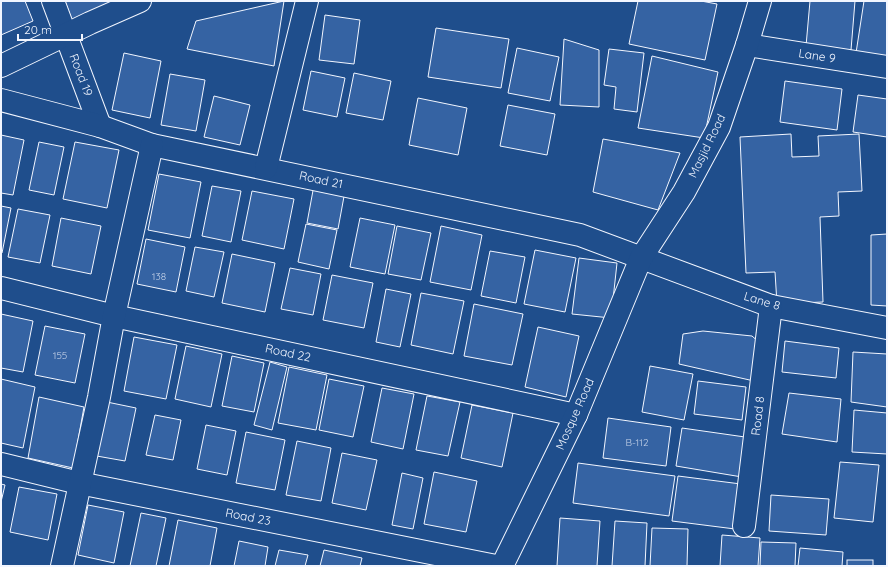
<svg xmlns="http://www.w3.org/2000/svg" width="888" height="567" font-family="Quicksand,sans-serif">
	<rect width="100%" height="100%" fill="#1f4e8c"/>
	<g fill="#3563a3" stroke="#f2f6ff">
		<path d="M1 1H25L33 21 1 35Z"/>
		<path d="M65 1H119L73 23Z"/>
		<path d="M284 1 274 66 187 49 196 21Z"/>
		<path d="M638 1H701L717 4 705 60 629 44Z"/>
		<path d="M810 1H855L851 50 806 46Z"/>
		<path d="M864 1H887V58L856 53Z"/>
		<path d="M325 15 360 20 354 64 319 60Z"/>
		<path d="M436 28 509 39 501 88 428 77Z"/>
		<path d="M564 39 599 50V107L560 105Z"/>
		<path d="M517 48 559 57 550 101 508 93Z"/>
		<path d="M609 49 644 53 637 112 614 109 616 87 604 85Z"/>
		<path d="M124 53 161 61 150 118 112 110Z"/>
		<path d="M652 56 718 72 704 138 638 128Z"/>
		<path d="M311 71 345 78 337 117 303 110Z"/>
		<path d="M354 73 391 81 383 120 346 113Z"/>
		<path d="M170 74 205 80 196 131 161 125Z"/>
		<path d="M785 81 842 89 837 130 780 122Z"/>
		<path d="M858 95 887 99V137L853 132Z"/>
		<path d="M214 96 250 105 240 145 204 137Z"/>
		<path d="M418 98 467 108 458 155 409 145Z"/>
		<path d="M508 105 555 114 547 155 500 146Z"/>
		<path d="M791 134 792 157 819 156 818 136 859 134 862 191 838 192 839 216 820 217 823 302 777 304 775 272 746 273 740 137Z"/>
		<path d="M1 135 24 140 13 195 1 193Z"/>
		<path d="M603 139 680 153 658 210 593 192Z"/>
		<path d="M39 142 64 147 54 195 29 190Z"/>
		<path d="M75 142 119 150 107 208 63 199Z"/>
		<path d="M159 174 201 182 190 238 148 230Z"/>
		<path d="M314 185 345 191 338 229 307 223Z"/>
		<path d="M212 186 241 191 231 242 202 236Z"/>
		<path d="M252 191 294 199 284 249 242 240Z"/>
		<path d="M1 206 11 208 2 253H1Z"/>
		<path d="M18 209 50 215 40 263 8 257Z"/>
		<path d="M61 218 101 226 91 274 52 266Z"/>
		<path d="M360 218 395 225 385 274 350 267Z"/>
		<path d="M306 224 337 230 329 269 298 262Z"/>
		<path d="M397 226 431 233 421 280 388 274Z"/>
		<path d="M441 226 482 235 471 290 430 282Z"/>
		<path d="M887 234V306L871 305V235Z"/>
		<path d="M146 239 185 247 176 292 137 284Z"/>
		<path d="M195 247 224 252 214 297 186 291Z"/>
		<path d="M535 250 576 258 565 312 524 304Z"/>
		<path d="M490 251 525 257 516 303 481 296Z"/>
		<path d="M232 254 275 263 265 312 222 303Z"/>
		<path d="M579 258 617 263 611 318 572 314Z"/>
		<path d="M290 268 321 274 313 315 281 309Z"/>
		<path d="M332 275 373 283 364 328 323 320Z"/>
		<path d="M386 289 411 294 400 347 376 342Z"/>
		<path d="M421 293 464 301 453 354 411 345Z"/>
		<path d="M474 304 523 314 512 365 464 356Z"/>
		<path d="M1 314 33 321 23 372 1 368Z"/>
		<path d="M45 326 85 334 75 383 35 375Z"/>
		<path d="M538 327 579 336 566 397 525 387Z"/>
		<path d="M703 331 752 336 760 343 754 381 679 364 683 334Z"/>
		<path d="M134 337 177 345 166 399 124 391Z"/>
		<path d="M785 341 839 348 836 378 782 372Z"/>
		<path d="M186 346 222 354 211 407 175 399Z"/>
		<path d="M853 352 887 354V407L851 402Z"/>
		<path d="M232 356 264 363 254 412 222 406Z"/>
		<path d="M270 362 287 367 272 430 254 425Z"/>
		<path d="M650 366 693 374 684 420 642 412Z"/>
		<path d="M289 367 327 375 316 430 278 423Z"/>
		<path d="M1 379 35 387 23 448 1 443Z"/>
		<path d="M329 379 364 386 353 437 319 430Z"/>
		<path d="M698 381 746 387 742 420 694 414Z"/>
		<path d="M382 388 414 394 403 449 371 442Z"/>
		<path d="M789 393 841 399 837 442 782 434Z"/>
		<path d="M427 396 460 402 448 456 416 450Z"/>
		<path d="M39 397 84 407 73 468 28 458Z"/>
		<path d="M102 401 136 408 125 461 91 455Z"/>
		<path d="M472 405 513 413 502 467 461 458Z"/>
		<path d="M854 410 887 413V454L852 452Z"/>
		<path d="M155 415 181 420 173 460 146 455Z"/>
		<path d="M608 418 671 427 666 466 603 458Z"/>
		<path d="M206 425 236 431 227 475 197 469Z"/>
		<path d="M682 428 745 437 742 477 676 466Z"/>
		<path d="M246 432 285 440 275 490 236 483Z"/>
		<path d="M297 441 331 448 321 501 286 495Z"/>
		<path d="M342 453 377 460 366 510 332 503Z"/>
		<path d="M840 462 879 465 873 522 834 518Z"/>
		<path d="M578 463 675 476 669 516 573 503Z"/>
		<path d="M434 472 477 481 466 532 424 524Z"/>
		<path d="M402 473 423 478 413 529 392 525Z"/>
		<path d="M678 476 741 484 735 529 672 521Z"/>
		<path d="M1 484 5 485 1 502Z"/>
		<path d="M19 487 57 494 48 540 10 532Z"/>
		<path d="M771 495 829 499 826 535 769 531Z"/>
		<path d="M88 505 124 512 114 563 78 555Z"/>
		<path d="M141 513 166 518 156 566H130Z"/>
		<path d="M560 518 600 521 597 566H557Z"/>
		<path d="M178 520 217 528 210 566H169Z"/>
		<path d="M615 521 647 523 645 566H612Z"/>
		<path d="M652 528 688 529 687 566H650Z"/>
		<path d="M722 535 760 538 758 566H720Z"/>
		<path d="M239 541 268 547 265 566H234Z"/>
		<path d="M761 542 796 543 795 566H760Z"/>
		<path d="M800 548 843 552 842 566H798Z"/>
		<path d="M279 550 308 555 305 566H275Z"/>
		<path d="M324 550 362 558 360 566H320Z"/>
		<rect x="847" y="560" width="26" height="6"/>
	</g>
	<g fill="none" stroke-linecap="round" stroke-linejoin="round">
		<defs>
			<g id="minor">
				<path d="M53 1 100 126"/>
				<path d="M747 45 887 67"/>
				<path d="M1 66 90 23 140 1"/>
				<path d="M1 100 100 126 152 145 580 235 771 306 887 328"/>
				<path d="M266 168 307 1"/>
				<path d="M1 288 114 316 576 415"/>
				<path d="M1 464 79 483 496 566"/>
				<path d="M744 526 771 306"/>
				<path d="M62 566 99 397 114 316 152 145"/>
				<path d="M502 566 576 415 641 258 684 192 719 127 747 45 760 1"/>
			</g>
		</defs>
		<use href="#minor" stroke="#f2f6ff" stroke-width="24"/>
		<use href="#minor" stroke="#1f4e8c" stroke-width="22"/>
	</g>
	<g text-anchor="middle" stroke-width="3" stroke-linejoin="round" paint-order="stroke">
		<g font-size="10" fill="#c3d1e8">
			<text x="159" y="280">138</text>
			<text x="60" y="359">155</text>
			<text x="637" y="446">B-112</text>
		</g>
		<g font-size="12" fill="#f2f6ff" stroke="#1f4e8c">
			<text transform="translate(817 56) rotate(9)" y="4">Lane 9</text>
			<text transform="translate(81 75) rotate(69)" y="4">Road 19</text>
			<text transform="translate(707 146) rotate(-64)" y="4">Masjid Road</text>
			<text transform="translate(321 180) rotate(12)" y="4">Road 21</text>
			<text transform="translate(762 301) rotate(17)" y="4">Lane 8</text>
			<text transform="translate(288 353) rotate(12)" y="4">Road 22</text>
			<text transform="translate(575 414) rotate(-66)" y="4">Mosque Road</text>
			<text transform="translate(758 416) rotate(-83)" y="4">Road 8</text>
			<text transform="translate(248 517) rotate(11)" y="4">Road 23</text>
		</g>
	</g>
	<rect width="888" height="567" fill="none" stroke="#f2f6ff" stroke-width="4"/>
	<path d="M18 34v6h64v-6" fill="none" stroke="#f2f6ff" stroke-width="2"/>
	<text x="24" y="34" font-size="12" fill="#f2f6ff" stroke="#1f4e8c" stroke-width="3" paint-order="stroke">20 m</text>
</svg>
